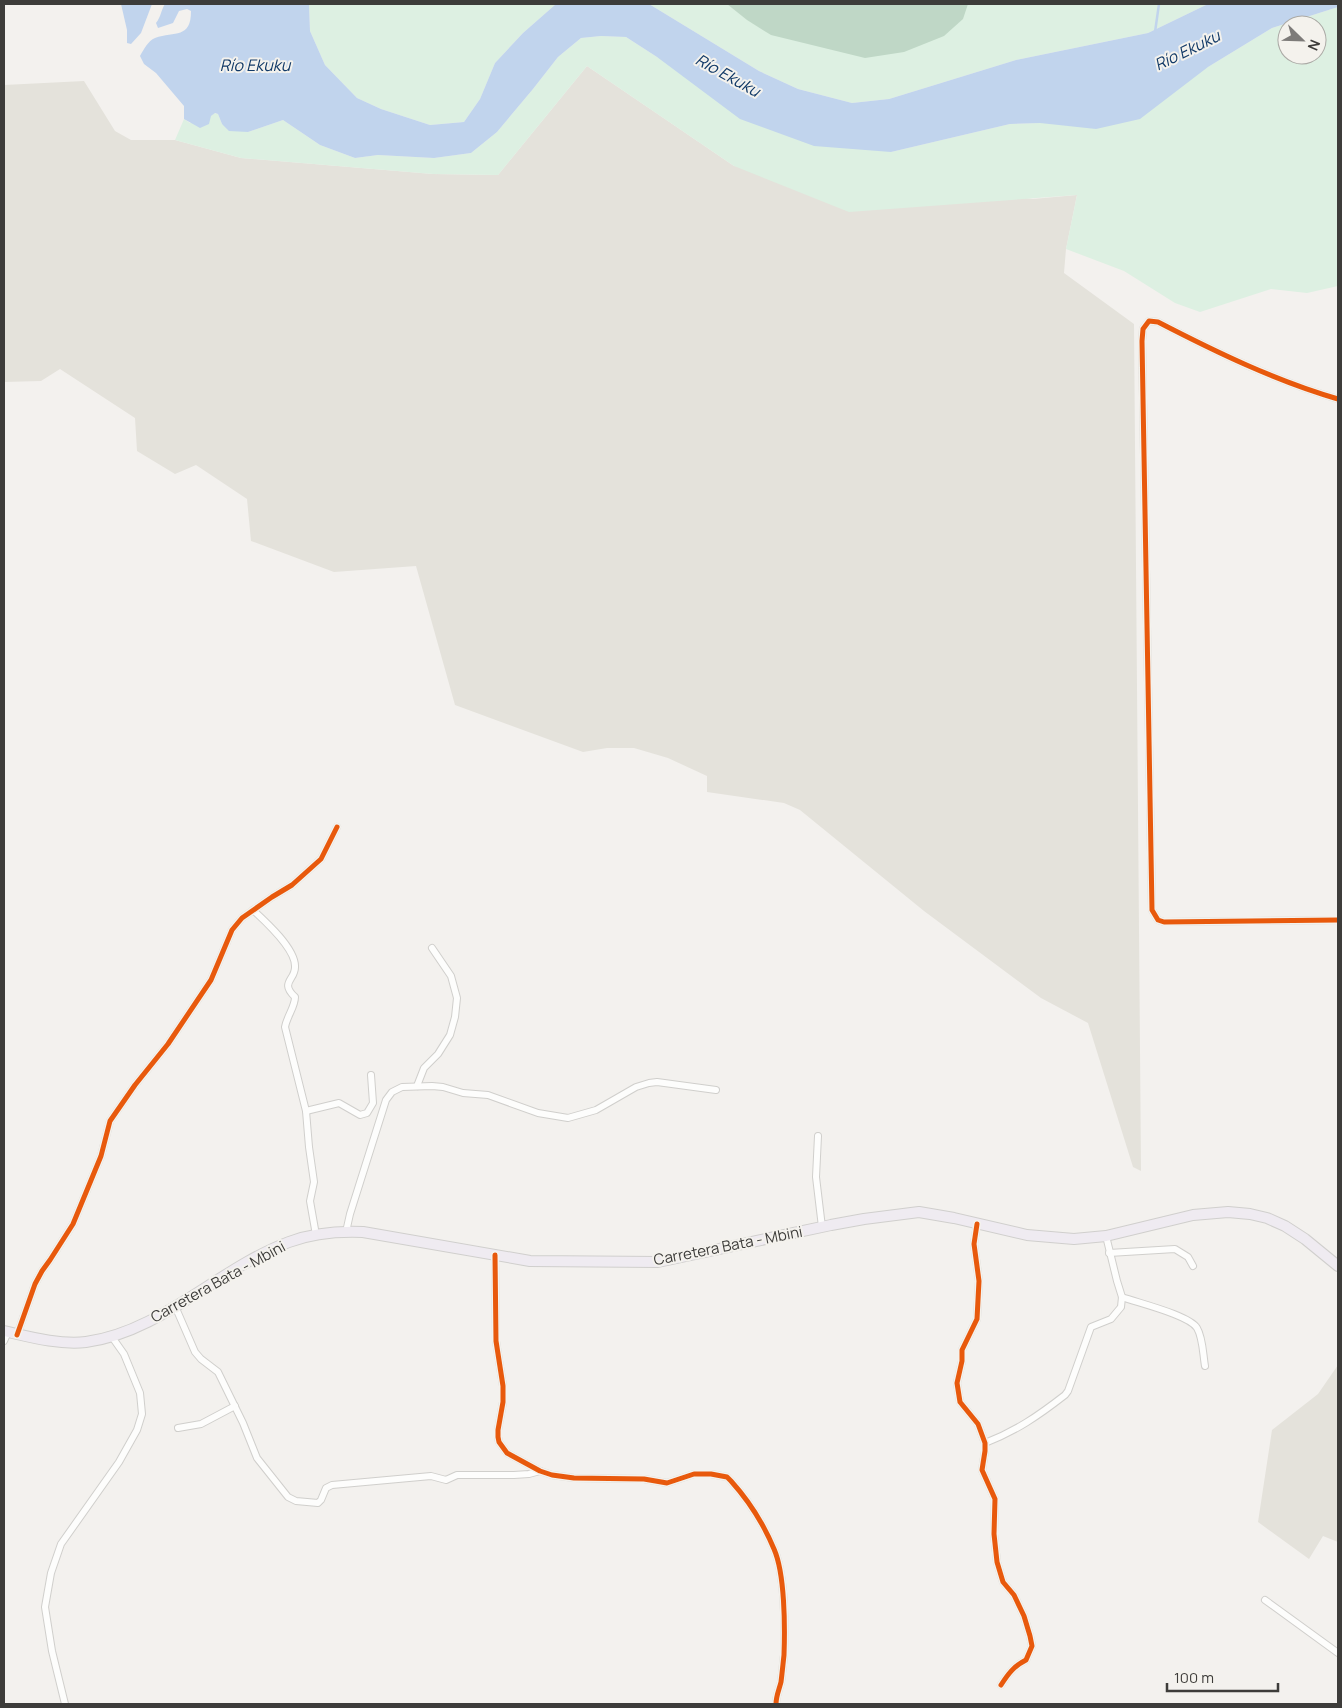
<svg xmlns="http://www.w3.org/2000/svg" width="1342" height="1708" font-family="Manrope,sans-serif">
	<rect width="100%" height="100%" fill="#f3f1ee"/>
	<g fill="#e4e2db">
		<path d="M587 66 734 166 1033 199 1077 195 1066 249 1064 273 1134 324 1141 1171 1133 1167 1088 1023 1041 998 924 911 800 810 784 803 707 792V776L668 758 634 748H607L583 752 455 705 416 566 334 572 251 541 247 499 196 465 175 474 137 451 135 418 60 369 41 381 4 382V85L84 81 115 131 131 140H175L241 158 433 174 498 175Z"/>
		<path d="M1338 1365V1542L1323 1536 1309 1559 1258 1522 1272 1430 1318 1394Z"/>
	</g>
	<g fill="#ddf0e2" fill-rule="evenodd">
		<path d="M309 4H559H556L523 33 495 63 480 99 464 122 430 125 381 109 357 98 325 65 310 31Z"/>
		<path d="M649 4H1208L1148 33 1016 60 889 99 852 103 798 89 759 71Z"/>
		<path d="M1338 7V286L1307 293 1271 289 1200 312 1175 303 1124 271 1066 249 1077 195 849 212 734 166 587 66 498 175 433 174 241 158 175 140 184 119 190 123 211 116 214 113 218 114 222 124 248 132 283 120 320 145 355 158 378 155 434 158 471 153 497 132 533 89 558 57 581 38 601 36 626 37 657 57 891 152 1010 124 1040 123 1208 67 1272 28ZM1287 25H1317V55H1287Z"/>
	</g>
	<path fill="#bfd7c6" d="M727 4H968L963 19 944 36 904 52 865 58 771 35 747 20Z"/>
	<g fill="#c1d4ed">
		<path d="M121 4H152L141 33 131 44 127 43V30Z"/>
		<path d="M165 4H309L310 31 325 65 357 98 381 109 430 125 464 122 480 99 495 63 523 33 556 4H649L759 71 798 89 852 103 889 99 1016 60 1148 33 1208 4H1338V7L1272 28 1208 67 1140 119 1096 129 1040 123 1010 124 891 152 814 146 740 119 657 57 626 37 601 36 581 38 558 57 533 89 497 132 471 153 434 158 378 155 355 158 320 145 283 120 248 132 229 131 222 124 218 114 215 113 211 116 209 124 200 128 184 119V106L156 73 144 64 140 56C144 49 148 41 155 38 175 31 191 39 191 11L187 9 179 11 173 23 158 28 156 23C161 17 161 10 165 4Z"/>
	</g>
	<g fill="none" stroke-linecap="round" stroke-linejoin="round">
		<path stroke="#c1d4ed" stroke-width="2.5" d="M1155 32 1159 4"/>
		<defs>
			<g id="minor">
				<path d="M1338 399C1276 381 1216 352 1158 322L1149 321 1143 329 1142 341 1152 910 1158 920 1164 922 1338 920"/>
				<path d="M253 910C265 921 295 948 295 966 296 980 279 982 295 997 295 1007 287 1016 285 1027L306 1111 309 1147 314 1182 310 1201 316 1235"/>
				<path d="M417 1086 424 1068 438 1054 450 1035 455 1017 457 998 451 976 432 948"/>
				<path d="M306 1111 339 1103 360 1115 367 1113 373 1103 371 1075"/>
				<path d="M818 1136 816 1177 822 1227"/>
				<path d="M977 1224 974 1244 979 1281 977 1319 962 1350V1361L957 1383 960 1402 978 1424 985 1443V1451L982 1470 995 1499 994 1534 997 1562 1003 1582 1014 1595 1024 1616 1030 1636 1032 1646 1026 1660C1014 1666 1008 1674 1001 1685"/>
				<path d="M346 1232 350 1214 386 1100 392 1092 402 1087 432 1086 443 1087 463 1093 488 1095 538 1113 568 1118 596 1110 636 1087 649 1083 657 1082 716 1090"/>
				<path d="M1109 1253 1175 1249 1188 1257 1193 1266"/>
				<path d="M495 1255 496 1341 503 1386V1402L498 1430V1437L499 1442 507 1453 540 1471 552 1475 574 1478 644 1479 667 1483 694 1474H711L727 1477 731 1481C749 1501 764 1525 774 1549 785 1574 785 1627 784 1655 783 1664 782 1674 781 1682 779 1690 776 1696 776 1704"/>
				<path d="M1122 1297C1138 1303 1189 1315 1197 1328 1203 1338 1203 1355 1205 1366"/>
				<path d="M175 1306 195 1352 201 1359 218 1372 243 1423 257 1458 288 1497 296 1501 318 1503 321 1500 326 1488 332 1485 431 1476 446 1480 457 1475H514L529 1474 540 1471"/>
				<path d="M17 1335 35 1284 42 1271 50 1260 73 1224 101 1156 110 1121 135 1085 168 1044 211 980 232 930 242 918 272 897 292 885 321 859 337 827"/>
				<path d="M4 1341 8 1332"/>
				<path d="M178 1428 201 1424 235 1406"/>
				<path d="M985 1443C1016 1431 1038 1416 1065 1395L1068 1391 1091 1327 1111 1319 1121 1307 1122 1297 1117 1281 1106 1236"/>
				<path d="M1265 1600 1338 1653"/>
				<path d="M65 1704 52 1651 45 1607 51 1573 61 1544 119 1462 137 1430 142 1414 140 1393 124 1354 112 1337"/>
			</g>
			<path id="primary" d="M4 1331C30 1337 59 1345 86 1342 161 1332 219 1268 289 1242 313 1233 338 1231 363 1232L530 1261 658 1262 831 1225 864 1219 919 1212 954 1218 1027 1235 1074 1239 1106 1236 1193 1215 1228 1212 1250 1214 1267 1218 1285 1226 1305 1239 1338 1266"/>
		</defs>
		<use href="#minor" stroke="#d0cfcc" stroke-width="8"/>
		<use href="#primary" stroke="#d0cfcd" stroke-width="12"/>
		<use href="#minor" stroke="#fdfdfc" stroke-width="6"/>
		<use href="#primary" stroke="#efebf1" stroke-width="10"/>
		<defs>
			<g id="cycleway">
				<path d="M1338 399C1276 381 1216 352 1158 322L1149 321 1143 329 1142 341 1152 910 1158 920 1164 922 1338 920"/>
				<path d="M977 1224 974 1244 979 1281 977 1319 962 1350V1361L957 1383 960 1402 978 1424 985 1443V1451L982 1470 995 1499 994 1534 997 1562 1003 1582 1014 1595 1024 1616 1030 1636 1032 1646 1026 1660C1014 1666 1008 1674 1001 1685"/>
				<path d="M495 1255 496 1341 503 1386V1402L498 1430V1437L499 1442 507 1453 540 1471 552 1475 574 1478 644 1479 667 1483 694 1474H711L727 1477 731 1481C749 1501 764 1525 774 1549 785 1574 785 1627 784 1655 783 1664 782 1674 781 1682 779 1690 776 1696 776 1704"/>
				<path d="M17 1335 35 1284 42 1271 50 1260 73 1224 101 1156 110 1121 135 1085 168 1044 211 980 232 930 242 918 272 897 292 885 321 859 337 827"/>
			</g>
		</defs>
		<use href="#cycleway" stroke="#f4f2ed" stroke-width="8"/>
		<use href="#cycleway" stroke="#e8590c" stroke-width="5"/>
	</g>
	<g text-anchor="middle" stroke-width="4" stroke-linejoin="round" paint-order="stroke">
		<g font-size="15" fill="#3d3c3a" stroke="#f4f2ed">
			<text transform="translate(728 1246) rotate(-11)" y="5">Carretera Bata - Mbini</text>
			<text transform="translate(218 1282) rotate(-29)" y="5">Carretera Bata - Mbini</text>
		</g>
		<g font-size="16" font-style="italic" fill="#113967" stroke="#f4f2ed">
			<text transform="translate(1187 50) rotate(-26)" y="6">Río Ekuku</text>
			<text x="255" y="71">Río Ekuku</text>
			<text transform="translate(728 75) rotate(29)" y="6">Río Ekuku</text>
		</g>
	</g>
	<rect width="1342" height="1708" fill="none" stroke="#3d3c3a" stroke-width="10"/>
	<g transform="translate(1302 40) rotate(113)"><circle r="24" fill="#f4f2ed" stroke="#aba9a5"/>
	<path d="M0-4L9 19L0 12L-9 19Z" fill="#7d7b79"/>
	<text y="-8" font-size="14" font-weight="bold" text-anchor="middle" fill="#3d3c3a">N</text>
	</g>
	<path d="M1167 1683v8h111v-8" fill="none" stroke="#3d3c3a" stroke-width="2.5"/>
	<text x="1174" y="1683" font-size="15" fill="#3d3c3a" stroke="#f4f2ed" stroke-width="4" paint-order="stroke">100 m</text>
</svg>
